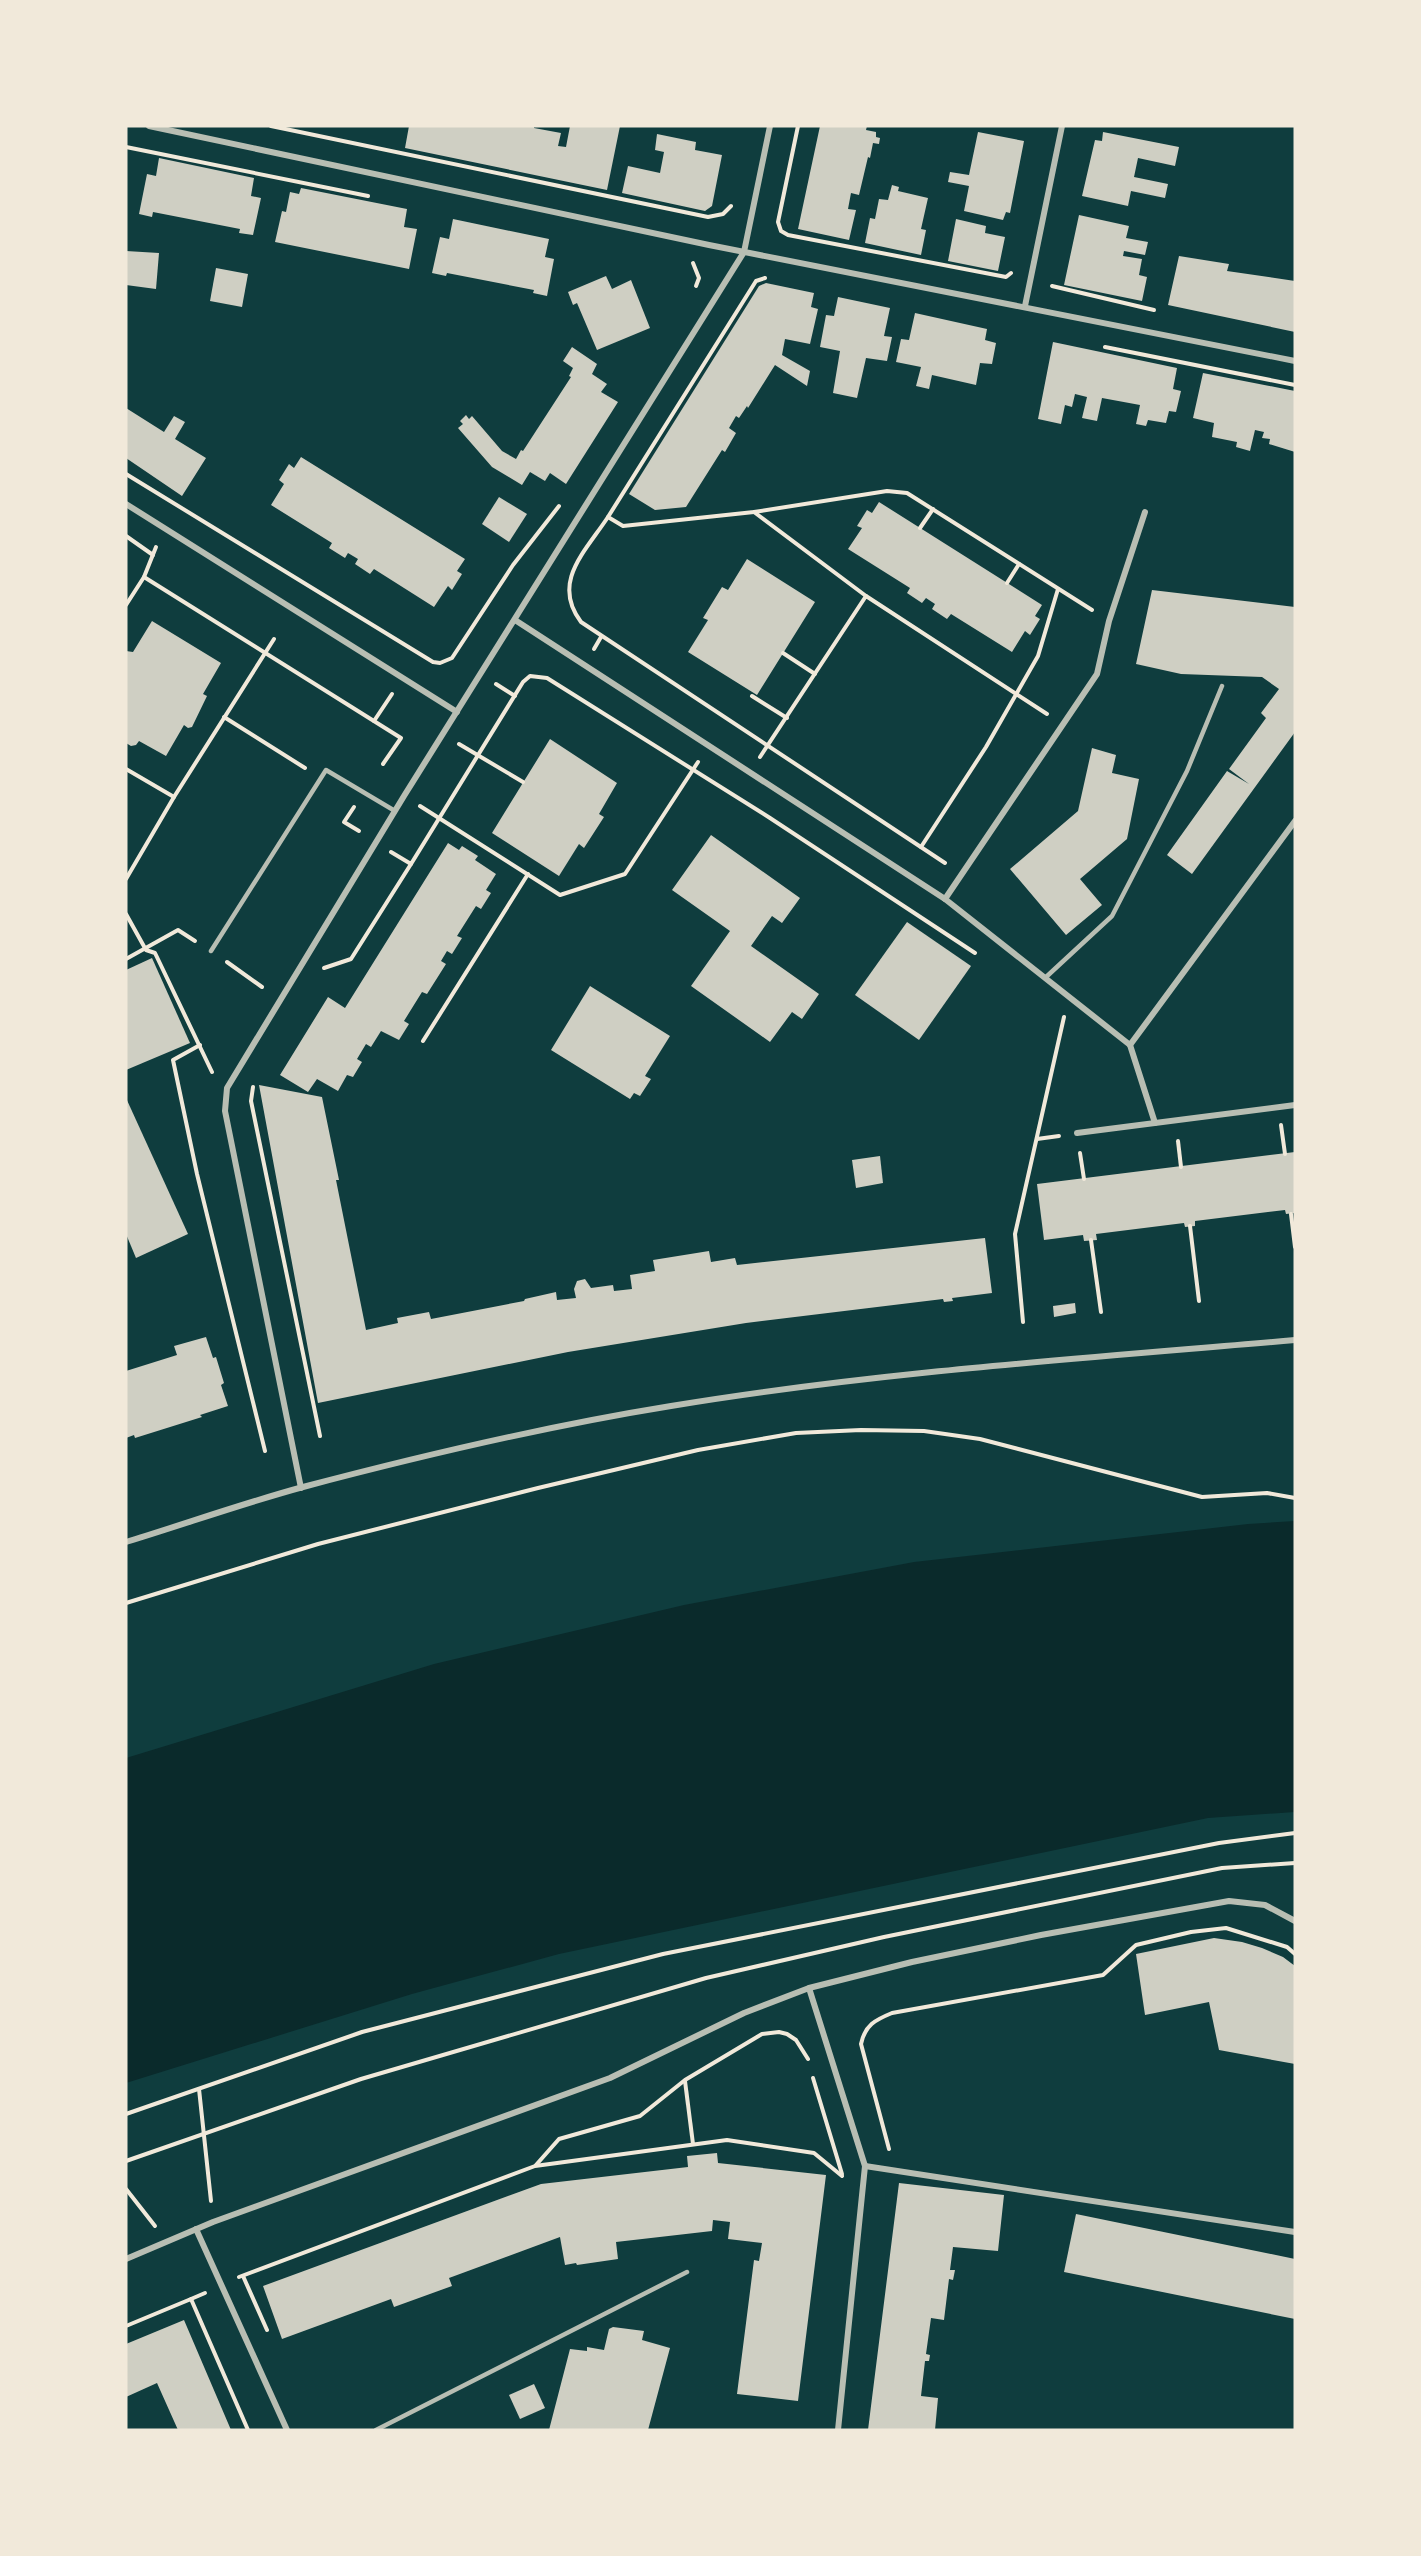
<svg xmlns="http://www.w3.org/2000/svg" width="1421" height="2556" font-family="'Varela Round',sans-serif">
	<rect width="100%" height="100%" fill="#0f3d3e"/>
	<path fill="#0a2a2b" d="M1295 1521V1812L1208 1818 559 1954 412 1994 126 2083V1758L434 1664 684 1605 914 1562 1248 1524Z"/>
	<g fill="#cfcfc3">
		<path d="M409 126H534V128L561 133 558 146 566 147 570 126H620L607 190 405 148Z"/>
		<path d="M820 126H867L866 130 876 132V137L880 138 879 144 873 143 870 158 868 157 859 195 851 193 848 209 856 210 849 240 798 229Z"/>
		<path d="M978 132 1024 141 1010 213 1006 212 1003 220 964 211 969 186 948 182 950 172 969 175Z"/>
		<path d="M1103 132 1179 147 1175 166 1138 158 1134 177 1168 184 1165 198 1131 191 1128 206 1082 196 1095 140 1102 141Z"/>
		<path d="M657 134 696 142 695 150 722 155 712 206 705 211 622 193 628 166 660 173 664 152 655 150Z"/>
		<path d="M159 158 254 178 251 196 261 198 253 235 239 233 240 229 153 212 152 217 139 214 147 174 156 176Z"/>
		<path d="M892 185 899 187 898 191 928 198 921 229 926 230 921 255 865 243 870 218 875 219 879 199 888 200Z"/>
		<path d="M301 188 407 209 404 227 417 229 409 269 275 242 282 211 286 212 290 192 299 194Z"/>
		<path d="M1079 215 1129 226 1126 238 1148 242 1145 255 1124 251 1123 256 1142 259 1139 275 1147 277 1142 301 1064 285Z"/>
		<path d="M453 219 549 239 545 257 554 259 547 296 533 293 534 290 447 273 446 276 432 273 440 237 449 239Z"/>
		<path d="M956 219 986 226 985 233 1005 237 998 271 948 261Z"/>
		<path d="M126 251 159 253 156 289 126 285Z"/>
		<path d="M1179 256 1229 264 1227 271 1295 281V332L1168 305Z"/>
		<path d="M216 268 248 274 242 307 210 301Z"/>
		<path d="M606 276 612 289 631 280 650 328 597 350 577 303 573 305 568 292Z"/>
		<path d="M766 283 814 293 811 307 818 309 810 344 785 339 782 355 810 371 807 386 775 365 748 408 747 406 739 418 736 416 729 428 736 433 725 452 722 450 686 507 655 510 629 494 759 286Z"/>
		<path d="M838 297 890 308 884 336 892 337 887 361 866 358 857 398 833 393 840 351 820 347 826 315 834 316Z"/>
		<path d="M915 313 987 329 985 340 996 343 992 364 980 363 976 385 932 375 929 389 916 386 921 367 896 362 901 339 909 340Z"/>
		<path d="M1053 342 1177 368 1173 389 1181 391 1176 412 1169 411 1166 423 1148 420 1146 426 1136 424 1140 405 1102 398 1097 421 1082 418 1087 397 1075 394 1072 407 1065 405 1061 424 1038 419Z"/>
		<path d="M572 347 597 364 592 374 607 384 601 392 618 402 566 484 550 473 545 481 530 472 522 485 492 467 458 428 463 424 460 421 466 415 469 419 472 416 502 451 516 459 521 450 523 451 571 377 569 376 573 368 563 361Z"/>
		<path d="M1203 373 1295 391V452L1269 444 1270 439 1262 438 1264 432 1255 430 1250 451 1236 447 1237 442 1212 437 1214 423 1193 418Z"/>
		<path d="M126 408 164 432 174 416 185 422 175 439 206 458 182 496 126 458Z"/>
		<path d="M301 457 465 559 457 571 462 574 452 590 448 586 434 607 374 569 370 574 355 564 358 559 348 553 345 558 329 548 332 543 271 505 284 484 279 480 289 464 294 468Z"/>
		<path d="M499 497 527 514 509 542 482 524Z"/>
		<path d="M879 502 1042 605 1035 616 1040 619 1030 635 1025 631 1012 652 951 614 947 619 932 609 935 604 926 598 922 603 907 593 910 588 848 549 862 528 857 526 867 510 872 513Z"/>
		<path d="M747 559 815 602 757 695 688 652 708 620 703 618 722 587 728 590Z"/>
		<path d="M1152 590 1295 607V732L1192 874 1167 855 1227 771 1249 784 1229 769 1266 718 1261 713 1279 689 1262 677 1181 674 1136 664Z"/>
		<path d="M152 621 221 663 203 694 207 696 192 727 188 728 184 725 166 756 139 741 136 745 131 746 126 743V651L133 652Z"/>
		<path d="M550 739 617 783 599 814 604 817 584 848 579 844 559 876 492 833Z"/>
		<path d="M1092 748 1116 755 1112 773 1139 779 1127 839 1080 879 1102 905 1066 935 1010 869 1078 811Z"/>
		<path d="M711 835 800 898 782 923 772 916 751 946 819 994 802 1019 792 1012 770 1042 691 986 730 931 672 890Z"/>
		<path d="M448 843 459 850 462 846 478 856 475 860 496 874 486 890 491 893 481 909 476 906 457 936 462 938 452 954 447 951 441 961 446 964 427 994 422 992 404 1021 409 1024 399 1040 381 1031 371 1047 366 1044 357 1059 362 1062 353 1077 347 1075 338 1091 317 1079 308 1092 280 1075 328 997 345 1008Z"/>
		<path d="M907 922 971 966 919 1040 855 995Z"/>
		<path d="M152 958 190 1043 126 1070V970Z"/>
		<path d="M590 986 670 1036 645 1076 651 1079 640 1096 634 1093 630 1099 551 1050Z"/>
		<path d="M259 1085 322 1097 339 1180H336L366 1330 398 1323 397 1318 429 1312 431 1319 524 1301 525 1299 556 1292 557 1300 576 1298 574 1289 577 1281 585 1279 591 1288 613 1285 614 1291 632 1289 630 1275 655 1271 653 1260 709 1251 711 1262 735 1258 737 1265 985 1238 992 1293 952 1298 953 1301 944 1302 943 1299 746 1323 568 1352 318 1403Z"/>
		<path d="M126 1098 188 1234 136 1258 126 1234Z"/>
		<path d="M1295 1152V1213L1286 1214 1285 1210 1195 1221V1226L1185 1227 1184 1223 1096 1234 1097 1240 1084 1241 1083 1235 1044 1240 1037 1184Z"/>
		<path d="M880 1156 883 1183 856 1188 852 1160Z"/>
		<path d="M1075 1303 1076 1313 1054 1317 1053 1306Z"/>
		<path d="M206 1337 213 1358 216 1357 224 1383 221 1385 228 1406 200 1415 202 1417 135 1438 134 1435 126 1438V1371L177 1355 174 1346Z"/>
		<path d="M1214 1938 1242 1942 1262 1948 1283 1957 1295 1966V2064L1219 2050 1209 2002 1145 2015 1136 1954Z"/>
		<path d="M717 2153 718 2163 826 2175 798 2401 737 2394 754 2260 759 2261 762 2243 728 2239 730 2222 713 2220 712 2231 616 2242 618 2259 577 2265 576 2263 565 2265 560 2237 449 2278 452 2286 394 2307 391 2299 282 2339 263 2286 541 2184 688 2167 687 2156Z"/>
		<path d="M899 2183 1004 2195 998 2251 953 2247 950 2270H955L953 2280 949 2279 944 2320 931 2318 926 2354 930 2355 929 2361H925L921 2396 938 2398 935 2430H868Z"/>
		<path d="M1076 2214 1295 2259V2319L1064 2272Z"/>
		<path d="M184 2320 231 2430H178L157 2383 126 2397V2344Z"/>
		<path d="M613 2327 644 2331 642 2340 670 2348 648 2430H549L570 2349 587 2351V2347L604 2350 609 2329Z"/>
		<path d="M534 2384 545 2408 520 2419 509 2395Z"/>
	</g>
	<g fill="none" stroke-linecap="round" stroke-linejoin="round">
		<g stroke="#f1e9da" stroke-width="4">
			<path d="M271 126 708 217 723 214 731 206"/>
			<path d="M798 126 778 222 781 231 788 235 1006 277 1011 273"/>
			<path d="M126 147 368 196"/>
			<path d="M693 263 699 278 696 286"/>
			<path d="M765 278 756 281 608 517 623 526 754 512 887 491 907 493 1092 610"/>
			<path d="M1052 286 1154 310"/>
			<path d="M1105 347 1295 385"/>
			<path d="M126 474 433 662 440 663 452 658 513 565 559 506"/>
			<path d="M754 512 866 596"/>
			<path d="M608 517C585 552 551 582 581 622L945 863"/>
			<path d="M920 528 933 509"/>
			<path d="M126 536 153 555"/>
			<path d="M144 577 401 738 383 764"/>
			<path d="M1007 583 1019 564"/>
			<path d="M126 605 144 577 156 547"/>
			<path d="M594 649 601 637"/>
			<path d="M783 653 815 674"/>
			<path d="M496 684 515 696"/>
			<path d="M752 696 787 718"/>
			<path d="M224 717 305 768"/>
			<path d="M374 721 392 694"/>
			<path d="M459 744 523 782"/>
			<path d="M760 757 866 596 1047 714"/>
			<path d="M126 769 174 797"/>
			<path d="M420 806 560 895 625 874 698 762"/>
			<path d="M354 807 344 822 359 831"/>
			<path d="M921 847 986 747 1038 656 1058 589"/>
			<path d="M391 852 411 864 523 682 530 676 547 678 770 818 975 953"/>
			<path d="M126 879 174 797 274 639"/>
			<path d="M126 914 146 950 155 953 212 1072"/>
			<path d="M126 959 178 930 195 941"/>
			<path d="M227 962 262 987"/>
			<path d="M324 968 351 959 411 864"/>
			<path d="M423 1041 528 874"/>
			<path d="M200 1045 173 1060 197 1174 265 1451"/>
			<path d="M253 1087 251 1101 320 1436"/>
			<path d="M1281 1125 1285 1154"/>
			<path d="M1037 1139 1059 1136"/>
			<path d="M1178 1141 1181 1167"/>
			<path d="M1080 1153 1084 1179"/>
			<path d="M1291 1214 1295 1247"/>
			<path d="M1190 1226 1199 1301"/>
			<path d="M1091 1240 1101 1312"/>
			<path d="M1023 1322 1015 1234 1064 1017"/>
			<path d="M126 1603 318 1544 538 1488 698 1450 796 1433 861 1430 924 1431 980 1439 1202 1497 1267 1493 1295 1498"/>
			<path d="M813 2078 842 2174"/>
			<path d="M685 2081 693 2144"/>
			<path d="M199 2089 211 2201"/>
			<path d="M126 2114 362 2032 663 1954 1219 1843 1295 1833"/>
			<path d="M889 2149 861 2044C865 2025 875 2020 892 2013L1103 1975 1136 1945 1191 1932 1226 1928 1287 1947 1295 1954"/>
			<path d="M126 2161 361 2079 706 1978 884 1937 1222 1868 1295 1863"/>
			<path d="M536 2165 559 2139 640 2116 685 2080 762 2034 779 2032 787 2034 796 2040 808 2059"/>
			<path d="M126 2189 155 2226"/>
			<path d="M243 2276 267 2330"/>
			<path d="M239 2277 535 2166 727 2140 814 2153 842 2176"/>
			<path d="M191 2299 205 2293"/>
			<path d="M126 2326 191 2299 248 2430"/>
		</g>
		<g stroke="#b8beb3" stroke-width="4.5">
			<path d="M211 951 326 770 395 811"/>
			<path d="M1045 978 1112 916 1187 771 1222 686"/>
			<path d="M376 2430 687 2272"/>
		</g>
		<g stroke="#b8beb3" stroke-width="6">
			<path d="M149 126 709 245 1295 361"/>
			<path d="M1025 306 1062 126"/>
			<path d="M126 504 457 712"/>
			<path d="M515 620 945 899 1130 1045 1295 821"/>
			<path d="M945 899 1097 674 1109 621 1145 512"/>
			<path d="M1130 1045 1155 1123"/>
			<path d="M1077 1133 1295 1105"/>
			<path d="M301 1488 225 1111 227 1088 404 796 744 252 770 126"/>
			<path d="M126 1542C185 1524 244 1503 303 1487 424 1455 547 1426 671 1406 877 1372 1087 1358 1295 1340"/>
			<path d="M809 1988 865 2166 838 2430"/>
			<path d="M865 2166 1295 2232"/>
			<path d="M196 2229 287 2430"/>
			<path d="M126 2259 213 2222 610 2078 744 2013 809 1988 912 1962 1041 1935 1229 1901 1265 1905 1295 1921"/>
		</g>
	</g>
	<rect width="1421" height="2556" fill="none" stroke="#f1e9da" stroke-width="255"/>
</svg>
